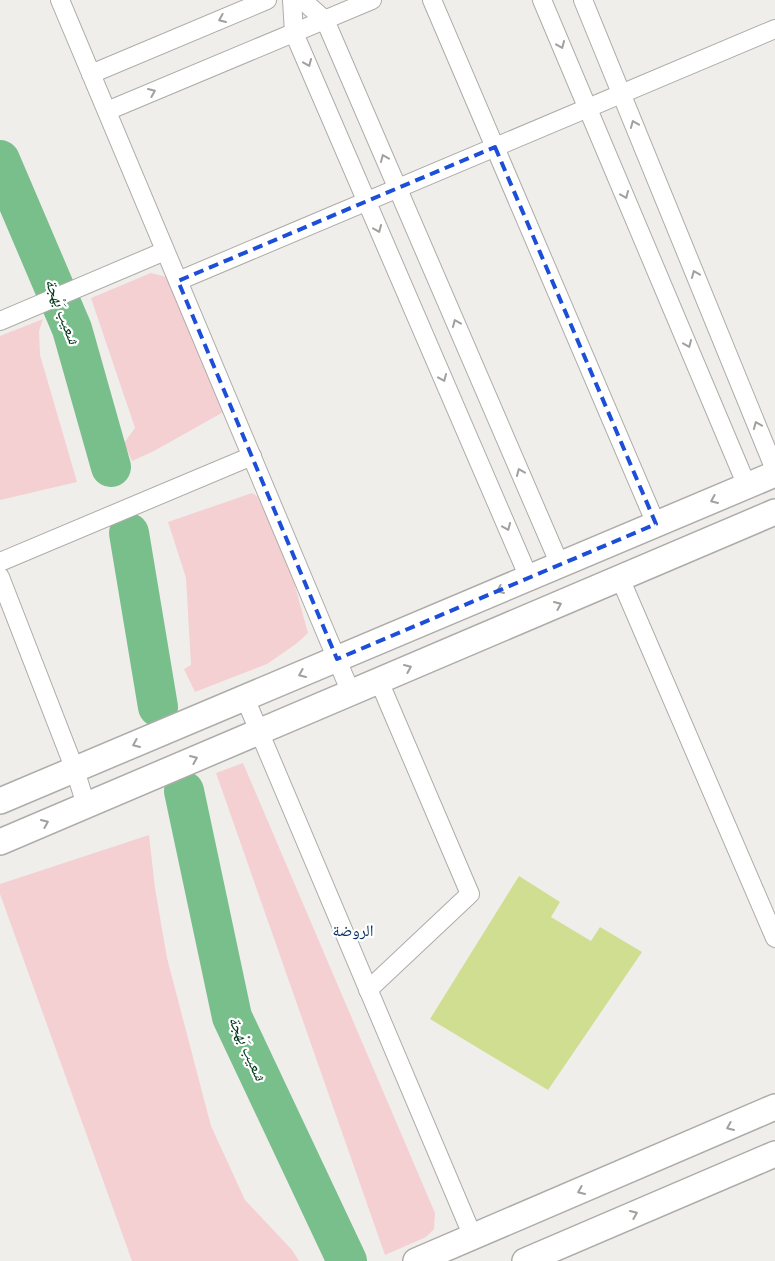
<svg xmlns="http://www.w3.org/2000/svg" width="775" height="1261" font-family="'Space Grotesk','Noto Naskh Arabic',sans-serif">
	<rect width="100%" height="100%" fill="#f0eeeb"/>
	<g fill="#f4d0d3">
		<path d="M151 273 167 277 227 410 154 451 132 461 124 443 135 428 91 298Z"/>
		<path d="M43 319 39 331 40 355 77 482 0 500V336Z"/>
		<path d="M252 493 257 496 273 531 280 532 308 633 296 644 267 664 195 692 184 669 191 665 186 578 168 522Z"/>
		<path d="M243 763 435 1213 434 1229 426 1237 385 1255 216 773Z"/>
		<path d="M149 835 155 888 167 958 211 1126 245 1200 292 1250 299 1261H132L0 894V884Z"/>
	</g>
	<g fill="none" stroke-linecap="round" stroke-linejoin="round">
		<g stroke="#79bf8c" stroke-width="40">
			<path d="M0 160 72 329 111 467"/>
			<path d="M129 533 158 707"/>
			<path d="M184 791 232 1017 347 1261"/>
		</g>
	</g>
	<path fill="#cfde91" d="M519 876 560 902 551 917 591 941 600 927 642 952 548 1090 430 1019Z"/>
	<g fill="none" stroke-linecap="round" stroke-linejoin="round">
		<defs>
			<g id="street">
				<path d="M60 0 351 693"/>
				<path d="M292 0 294 33 529 578"/>
				<path d="M302 0 325 20 560 565"/>
				<path d="M432 0 656 524"/>
				<path d="M542 0 747 486"/>
				<path d="M583 0 775 470"/>
				<path d="M91 74 267 0"/>
				<path d="M107 111 372 0"/>
				<path d="M178 281 775 29"/>
				<path d="M0 321 165 251"/>
				<path d="M0 562 252 456"/>
				<path d="M0 577 75 770 86 805"/>
				<path d="M620 578 775 938"/>
				<path d="M245 698 473 1237"/>
				<path d="M368 990 470 894 379 681"/>
			</g>
			<g id="secondary">
				<path d="M0 801 775 474"/>
				<path d="M0 842 775 512"/>
				<path d="M416 1261 775 1107"/>
				<path d="M525 1261 775 1154"/>
			</g>
		</defs>
		<use href="#street" stroke="#adaca8" stroke-width="20"/>
		<use href="#secondary" stroke="#adaca8" stroke-width="28"/>
		<use href="#street" stroke="#fff" stroke-width="18"/>
		<use href="#secondary" stroke="#fff" stroke-width="25"/>
	</g>
	<defs><path id="oneway-chevron" d="M-2-3.5L2.5 0L-2 3.5" fill="none" stroke-width="1.6" stroke-linecap="round" stroke-linejoin="round" transform="scale(1.25)"/></defs>
	<g stroke="#a0a09f">
		<use href="#oneway-chevron" transform="translate(222 19) rotate(157)"/>
		<use href="#oneway-chevron" transform="translate(561 45) rotate(67)"/>
		<use href="#oneway-chevron" transform="translate(308 63) rotate(67)"/>
		<use href="#oneway-chevron" transform="translate(152 92) rotate(-23)"/>
		<use href="#oneway-chevron" transform="translate(634 124) rotate(-112)"/>
		<use href="#oneway-chevron" transform="translate(384 158) rotate(-113)"/>
		<use href="#oneway-chevron" transform="translate(625 195) rotate(67)"/>
		<use href="#oneway-chevron" transform="translate(378 229) rotate(67)"/>
		<use href="#oneway-chevron" transform="translate(695 274) rotate(-112)"/>
		<use href="#oneway-chevron" transform="translate(456 323) rotate(-113)"/>
		<use href="#oneway-chevron" transform="translate(688 344) rotate(67)"/>
		<use href="#oneway-chevron" transform="translate(443 378) rotate(67)"/>
		<use href="#oneway-chevron" transform="translate(757 425) rotate(-112)"/>
		<use href="#oneway-chevron" transform="translate(520 472) rotate(-113)"/>
		<use href="#oneway-chevron" transform="translate(714 500) rotate(157)"/>
		<use href="#oneway-chevron" transform="translate(507 527) rotate(67)"/>
		<use href="#oneway-chevron" transform="translate(500 590) rotate(157)"/>
		<use href="#oneway-chevron" transform="translate(558 605) rotate(-23)"/>
		<use href="#oneway-chevron" transform="translate(408 668) rotate(-23)"/>
		<use href="#oneway-chevron" transform="translate(302 674) rotate(157)"/>
		<use href="#oneway-chevron" transform="translate(136 744) rotate(157)"/>
		<use href="#oneway-chevron" transform="translate(194 759) rotate(-23)"/>
		<use href="#oneway-chevron" transform="translate(45 823) rotate(-23)"/>
		<use href="#oneway-chevron" transform="translate(730 1127) rotate(157)"/>
		<use href="#oneway-chevron" transform="translate(581 1191) rotate(157)"/>
		<use href="#oneway-chevron" transform="translate(634 1214) rotate(-23)"/>
	</g>
	<path fill="none" stroke="#1d4ed8" stroke-width="4" stroke-dasharray="10 6" stroke-linejoin="round" d="M495 147 656 524 337 659 178 281Z"/>
	<g text-anchor="middle" stroke-width="4.5" stroke-linejoin="round" paint-order="stroke">
		<g font-size="16" font-style="italic" fill="#003818" stroke="#fff">
			<text transform="translate(63 311) rotate(69)" y="6">شعيب بَهْجة</text>
			<text transform="translate(248 1048) rotate(66)" y="6">شعيب بَهْجة</text>
		</g>
		<g font-size="16" fill="#052f62" stroke="#fff">
			<text x="353" y="936">الروضة</text>
		</g>
	</g>
</svg>
